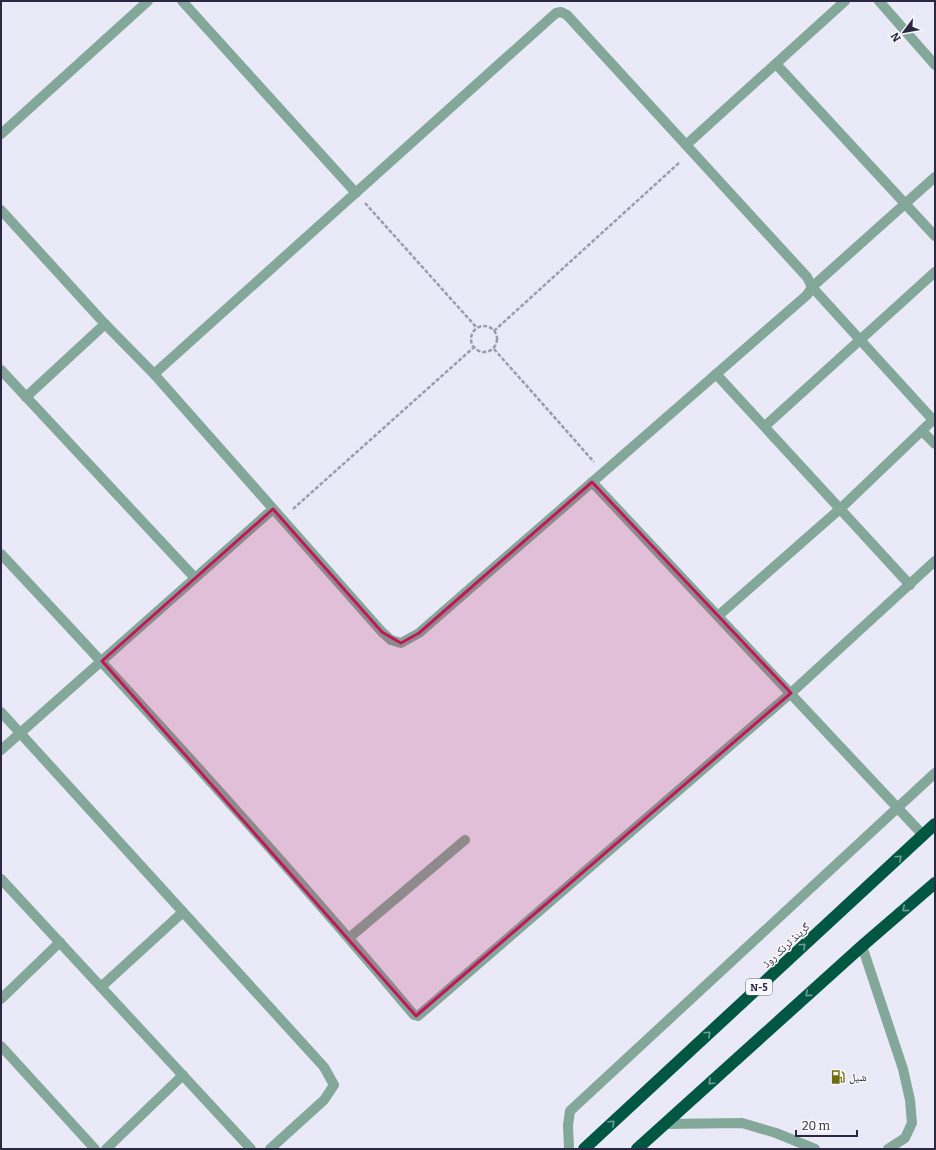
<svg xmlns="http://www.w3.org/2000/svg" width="936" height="1150" font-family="Bitter,'Noto Naskh Arabic',serif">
	<rect width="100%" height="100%" fill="#eae9f8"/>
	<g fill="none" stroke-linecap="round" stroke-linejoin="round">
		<g stroke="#9c9aae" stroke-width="2.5" stroke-dasharray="4 2" stroke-linecap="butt">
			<path d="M365 203 477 328"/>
			<circle cx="484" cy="339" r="13"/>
			<path d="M494 331 680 162"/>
			<path d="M494 349 594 462"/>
			<path d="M293 509 473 348"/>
		</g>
		<g stroke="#83a899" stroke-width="10">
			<path d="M182 1 356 193"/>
			<path d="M879 1 935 65"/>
			<path d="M776 64 935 236"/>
			<path d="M1 134 148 1"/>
			<path d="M686 145 845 1"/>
			<path d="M1 210 105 324 154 374 382 632 391 640 401 643 419 633 807 295 812 287 935 177"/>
			<path d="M1 370 195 578"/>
			<path d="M154 374 556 13 561 12 567 15 807 277 812 287 933 420"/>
			<path d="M716 374 910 585"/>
			<path d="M26 397 105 324"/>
			<path d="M765 426 935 272"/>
			<path d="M922 431 935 444"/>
			<path d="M592 482 923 835"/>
			<path d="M1 554C142 704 281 857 414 1015L418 1016 791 693 935 561"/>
			<path d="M718 616 841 508 935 418"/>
			<path d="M1 712 324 1067 334 1085 324 1100 270 1149"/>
			<path d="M1 750 273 509"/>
			<path d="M1 879 251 1149"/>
			<path d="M349 938 465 840"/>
			<path d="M862 946 903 1069 910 1100 912 1123 905 1138 888 1149"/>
			<path d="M101 987 183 912"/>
			<path d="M1 999 60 942"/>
			<path d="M1 1046 95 1149"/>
			<path d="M664 1124 742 1123 776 1133 815 1149"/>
			<path d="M106 1149 183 1075"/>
			<path d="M569 1149 568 1125 570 1111 935 773"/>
		</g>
		<g stroke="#015742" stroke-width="12">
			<path d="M584 1149 935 824"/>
			<path d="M637 1149 862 946 935 883"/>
		</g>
	</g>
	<defs><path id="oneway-chevron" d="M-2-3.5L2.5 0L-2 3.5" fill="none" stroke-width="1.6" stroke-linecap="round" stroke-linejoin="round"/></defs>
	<g stroke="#709f94">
		<use href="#oneway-chevron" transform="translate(899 858) rotate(-43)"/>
		<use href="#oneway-chevron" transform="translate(905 909) rotate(140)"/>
		<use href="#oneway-chevron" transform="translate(803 946) rotate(-43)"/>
		<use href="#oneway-chevron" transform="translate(808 994) rotate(138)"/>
		<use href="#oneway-chevron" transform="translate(708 1034) rotate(-43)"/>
		<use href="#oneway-chevron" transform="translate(711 1082) rotate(138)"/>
		<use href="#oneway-chevron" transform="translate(612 1123) rotate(-43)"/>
	</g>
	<path fill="#c2185b" fill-opacity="0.2" stroke="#c2185b" stroke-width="3" stroke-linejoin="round" d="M592 482 791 693 416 1016 102 661 273 509 382 632 401 643 419 633Z"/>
	<defs>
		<symbol id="fuel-bare" viewBox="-9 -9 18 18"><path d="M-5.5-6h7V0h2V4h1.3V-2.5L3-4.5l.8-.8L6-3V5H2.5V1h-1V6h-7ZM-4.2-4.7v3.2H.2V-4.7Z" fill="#6e6d0e" stroke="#f8f8f8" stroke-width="2.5" paint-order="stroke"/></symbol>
	</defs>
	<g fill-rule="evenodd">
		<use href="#fuel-bare" x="828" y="1067" width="20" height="20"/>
	</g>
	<g text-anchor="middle" stroke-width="3" stroke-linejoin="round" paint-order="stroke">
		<rect fill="#f8f8f8" stroke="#69667a" stroke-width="1" x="746" y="979" width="26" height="16" rx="3"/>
		<g font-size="10" font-weight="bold" fill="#2c2844">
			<text x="759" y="991">N-5</text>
		</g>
		<g font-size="11" fill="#2c2844" stroke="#f8f8f8">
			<text transform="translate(786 945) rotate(-43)" y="4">گرینڈ ٹرنک روڈ</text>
		</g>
		<g font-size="11" fill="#2c2844" stroke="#f8f8f8" text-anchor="start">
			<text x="849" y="1081">شیل</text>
		</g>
	</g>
	<rect width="936" height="1150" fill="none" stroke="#2c2844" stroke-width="4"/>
	<g transform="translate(904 32) rotate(238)" stroke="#f8f8f8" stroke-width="3" paint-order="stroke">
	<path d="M0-3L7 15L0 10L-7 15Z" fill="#2c2844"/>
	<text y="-6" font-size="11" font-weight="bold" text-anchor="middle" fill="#2c2844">N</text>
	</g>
	<path d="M796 1130v6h61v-6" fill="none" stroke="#2c2844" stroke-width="2"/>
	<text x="802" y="1130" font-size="12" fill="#2c2844" stroke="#f8f8f8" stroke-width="3" paint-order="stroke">20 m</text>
</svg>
